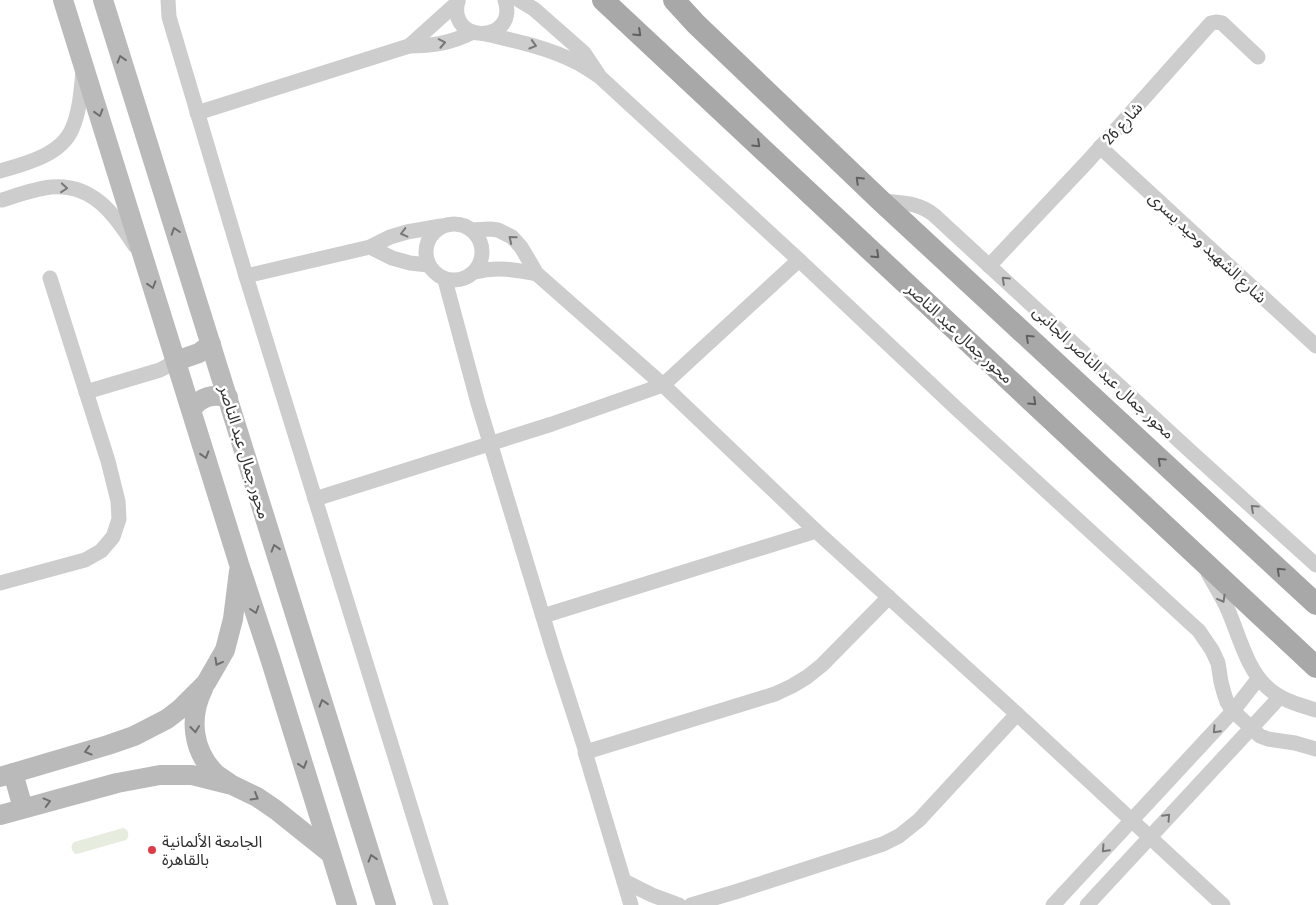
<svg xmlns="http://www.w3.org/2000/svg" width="1316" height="905" font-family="'Roboto Condensed','Noto Sans Arabic',sans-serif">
	<rect width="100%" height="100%" fill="#fff"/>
	<path fill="#e6eddf" d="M123 828 127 830C129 834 129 837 126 840L77 854H75C71 850 70 846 74 842Z"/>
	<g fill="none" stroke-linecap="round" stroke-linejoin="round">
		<g stroke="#cdcdcd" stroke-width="15">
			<path d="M168 0 169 17 246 276 441 905"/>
			<path d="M458 0C446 45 519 44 505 0"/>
			<path d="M519 0 534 9 584 53 598 74"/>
			<path d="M485 34C517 41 549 48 578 63 585 67 593 72 600 77L799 260 956 408 1199 631 1212 650 1218 663 1221 682 1224 693 1227 702 1233 711 1260 736 1268 739 1295 743 1316 749"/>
			<path d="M409 46 458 2"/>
			<path d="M197 113 409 46C433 46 451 43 473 32"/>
			<path d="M1100 147 1316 346"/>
			<path d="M0 171C25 164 61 155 72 129 80 111 81 90 83 71"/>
			<path d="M2 200C18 195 34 189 51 187 94 183 115 216 135 246"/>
			<path d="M881 201C901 203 918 202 934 215L1188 449 1316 565"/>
			<circle cx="454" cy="252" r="28"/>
			<path d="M472 230 490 229 498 230 512 237 521 247 537 274 663 385 816 531 1017 714 1223 905"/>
			<path d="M370 247 392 258 410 263 428 265"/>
			<path d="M989 266 1088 161 1211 23 1216 22 1222 23 1258 57"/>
			<path d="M475 272C496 266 517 270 537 274"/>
			<path d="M246 276 370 247 390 237 407 232 441 226"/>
			<path d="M445 280 478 403 554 653 586 752H585L631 905"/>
			<path d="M86 392 160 370 176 361"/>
			<path d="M315 499 552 424 663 385 799 260"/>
			<path d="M1208 573C1215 586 1223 598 1228 610 1239 635 1247 670 1268 688 1281 700 1299 705 1316 710"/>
			<path d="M0 583 85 560 101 551 113 537 119 519 118 501 108 461 50 278"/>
			<path d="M543 616 816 531"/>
			<path d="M586 752 775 694 792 686 807 677 822 665 889 597"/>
			<path d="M624 881 652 895 679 905"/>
			<path d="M691 905 735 892 883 844 899 836 919 820 1017 714"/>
			<path d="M1053 905 1233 711 1258 679"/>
			<path d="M1087 905 1280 697"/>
		</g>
		<g stroke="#bababa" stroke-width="20">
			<path d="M63 0 239 564 270 658 347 905"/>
			<path d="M103 0 386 905"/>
			<path d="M176 361 199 353 211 344"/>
			<path d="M191 409C203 396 211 394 228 397"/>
			<path d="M203 689C189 717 192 751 216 774 220 777 225 780 229 783"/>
			<path d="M13 773 23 808"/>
			<path d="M0 777 108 745 134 736 167 719 180 709 206 683 225 650 233 619 239 571"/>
			<path d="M0 815 117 783 160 775H192L232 785 257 797 276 810 331 854"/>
		</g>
		<g stroke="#a8a8a8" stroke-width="22">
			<path d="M603 0 1316 667"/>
			<path d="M674 0 696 24 881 201 1316 604"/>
		</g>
	</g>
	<defs><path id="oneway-chevron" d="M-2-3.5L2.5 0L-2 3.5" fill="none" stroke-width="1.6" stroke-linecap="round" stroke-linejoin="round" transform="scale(1.25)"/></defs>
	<g stroke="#606060">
		<use href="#oneway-chevron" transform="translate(638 33) rotate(43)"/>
		<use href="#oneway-chevron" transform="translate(757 144) rotate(43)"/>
		<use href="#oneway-chevron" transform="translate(859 180) rotate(-136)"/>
		<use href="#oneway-chevron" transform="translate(876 255) rotate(43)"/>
		<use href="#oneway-chevron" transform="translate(1029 338) rotate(-137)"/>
		<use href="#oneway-chevron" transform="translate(1033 402) rotate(43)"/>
		<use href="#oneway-chevron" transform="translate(1161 461) rotate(-137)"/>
		<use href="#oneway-chevron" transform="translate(1280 571) rotate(-137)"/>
	</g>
	<g stroke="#777">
		<use href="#oneway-chevron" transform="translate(442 43) rotate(-11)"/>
		<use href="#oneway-chevron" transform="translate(533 45) rotate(16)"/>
		<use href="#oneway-chevron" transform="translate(64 188) rotate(5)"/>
		<use href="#oneway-chevron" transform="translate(404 233) rotate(166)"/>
		<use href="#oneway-chevron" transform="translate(512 239) rotate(-141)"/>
		<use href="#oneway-chevron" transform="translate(1005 280) rotate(-137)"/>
		<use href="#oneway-chevron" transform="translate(1254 508) rotate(-138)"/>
		<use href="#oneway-chevron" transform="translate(1222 599) rotate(61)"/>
		<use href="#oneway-chevron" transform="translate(1216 730) rotate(133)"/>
		<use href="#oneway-chevron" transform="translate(1167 817) rotate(-47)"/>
		<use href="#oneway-chevron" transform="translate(1105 849) rotate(133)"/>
	</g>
	<g stroke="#6e6e6e">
		<use href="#oneway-chevron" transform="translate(121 59) rotate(-107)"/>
		<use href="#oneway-chevron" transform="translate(99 113) rotate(73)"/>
		<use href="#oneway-chevron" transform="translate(175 231) rotate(-108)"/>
		<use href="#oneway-chevron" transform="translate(152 285) rotate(73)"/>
		<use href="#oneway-chevron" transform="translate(205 455) rotate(73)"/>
		<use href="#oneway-chevron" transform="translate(275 548) rotate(-107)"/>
		<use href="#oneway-chevron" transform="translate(255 610) rotate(72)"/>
		<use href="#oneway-chevron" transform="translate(218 662) rotate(119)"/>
		<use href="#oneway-chevron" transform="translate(323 703) rotate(-107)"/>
		<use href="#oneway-chevron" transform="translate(195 729) rotate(84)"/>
		<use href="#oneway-chevron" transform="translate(88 751) rotate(164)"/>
		<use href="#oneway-chevron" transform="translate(303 765) rotate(73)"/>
		<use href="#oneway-chevron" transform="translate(255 797) rotate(30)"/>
		<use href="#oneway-chevron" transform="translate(47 802) rotate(-15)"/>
		<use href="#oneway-chevron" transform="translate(372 858) rotate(-107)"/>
	</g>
	<circle fill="#df3b46" stroke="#fff" stroke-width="2" cx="152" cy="850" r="5"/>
	<g text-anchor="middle" stroke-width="5" stroke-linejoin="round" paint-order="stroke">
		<g font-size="16" fill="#303030" stroke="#fff">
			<text transform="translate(1122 123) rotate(-48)" y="6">شارع 26</text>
			<text transform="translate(1208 247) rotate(43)" y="6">شارع الشهيد وحيد يسرى</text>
			<text transform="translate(960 333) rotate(43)" y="6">محور جمال عبد الناصر</text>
			<text transform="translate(1104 372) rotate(43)" y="6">محور جمال عبد الناصر الجانبى</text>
			<text transform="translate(245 452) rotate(73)" y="6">محور جمال عبد الناصر</text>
		</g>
		<g font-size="16" fill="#303030" stroke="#fff" text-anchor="start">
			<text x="162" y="847">الجامعة الألمانية<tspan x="162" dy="18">بالقاهرة</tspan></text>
		</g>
	</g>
</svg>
